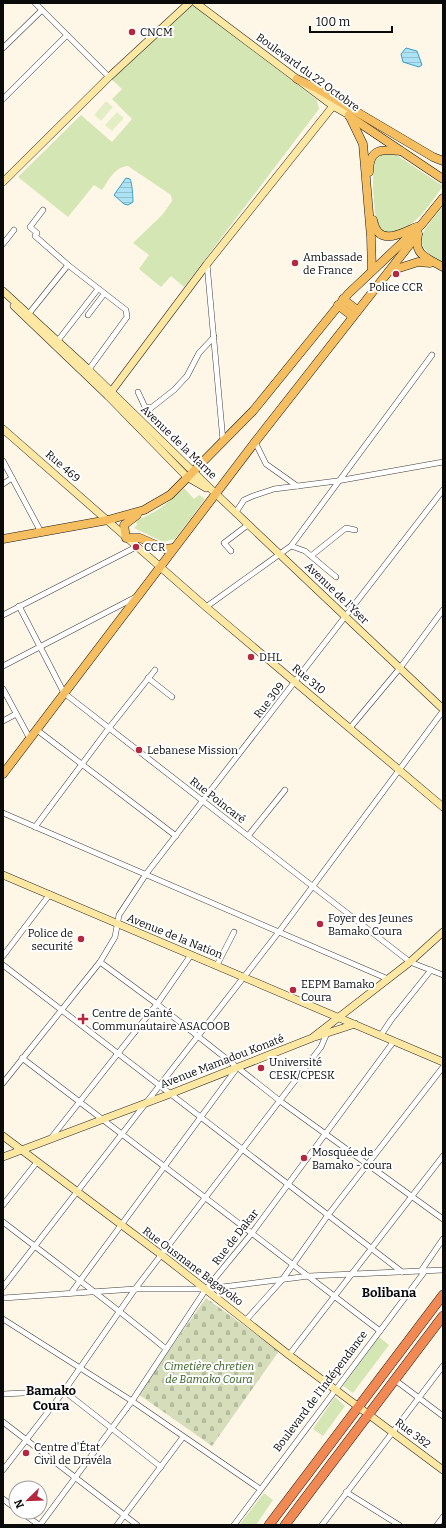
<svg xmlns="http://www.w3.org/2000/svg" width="446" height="1528" font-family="Bitter,serif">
	<defs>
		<pattern id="cemetery-stones" width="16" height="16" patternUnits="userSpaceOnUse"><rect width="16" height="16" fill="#d6ddbb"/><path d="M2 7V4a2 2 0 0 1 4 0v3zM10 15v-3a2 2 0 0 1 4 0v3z" fill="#b6bc9f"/></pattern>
		<pattern id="water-rules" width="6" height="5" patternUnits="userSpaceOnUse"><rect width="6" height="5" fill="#ade2f4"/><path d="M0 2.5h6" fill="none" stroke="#94c1d0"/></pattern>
	</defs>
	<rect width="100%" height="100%" fill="#fef7e7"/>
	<g fill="#d4e6b3">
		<path d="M192 3 317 100 319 109 184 287 171 276 161 287 139 269 149 255 133 243 162 215 172 201 171 195 128 166C114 167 109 180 102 190L94 185 68 217 18 177 81 115 112 142 132 119 112 99 122 89 110 78Z"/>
		<path d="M392 152 443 186C429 205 410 237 383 233 381 229 377 224 376 219 374 206 370 168 377 157 381 152 386 152 392 152Z"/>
		<path d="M443 206V264C407 242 423 232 443 206Z"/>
		<path d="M184 488 194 499 199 495 205 499 175 539 163 542 134 528 137 525 136 520C156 514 169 502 184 488Z"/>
		<path d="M379 1337 389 1345 353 1393 343 1386Z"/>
		<path d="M335 1397 345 1406 323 1436 313 1429Z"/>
		<path d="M264 1493 273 1500 256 1525 240 1524Z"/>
	</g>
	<path fill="url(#cemetery-stones)" d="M206 1298 279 1351 212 1446 138 1394Z"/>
	<g fill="#e4eec4">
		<path d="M106 101 113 107 101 121 94 115Z"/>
		<path d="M117 112 124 118 112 131 105 125Z"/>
	</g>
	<g fill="url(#water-rules)" stroke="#379fc8">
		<path d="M406 48 417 51 422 65 419 67 403 62 401 54Z"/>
		<path d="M126 178 130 179C132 182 133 197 133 202L128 205 124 204 114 195Z"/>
	</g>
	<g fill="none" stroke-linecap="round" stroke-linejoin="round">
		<defs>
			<g id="street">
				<path d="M35 3 109 77"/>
				<path d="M3 48 42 10"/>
				<path d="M3 99 67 35"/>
				<path d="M43 210 30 227 37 233 35 236 68 265 126 310 127 317 87 372"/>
				<path d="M3 244 14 230"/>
				<path d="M207 264 223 441"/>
				<path d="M88 315 104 294"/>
				<path d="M27 316 68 265"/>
				<path d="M56 343 98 289"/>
				<path d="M138 392 145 407 151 408 174 390 187 376 199 353 214 337"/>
				<path d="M255 442 266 464 297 486"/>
				<path d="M3 461 41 532"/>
				<path d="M3 484 12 478"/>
				<path d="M236 512 244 500 253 496 274 489 337 481 443 462"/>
				<path d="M291 546 305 551 336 577"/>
				<path d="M231 551 224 543 249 524"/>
				<path d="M311 556 346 528 355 530"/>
				<path d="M19 606 64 693 410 962 443 975"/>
				<path d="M206 607 291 546 432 355"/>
				<path d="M3 615 136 547"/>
				<path d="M3 666 136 597"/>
				<path d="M148 678 172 697"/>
				<path d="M3 689 30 739"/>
				<path d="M3 721 16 714"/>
				<path d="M350 728 400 668 443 610"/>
				<path d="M37 730 176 836"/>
				<path d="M3 813 388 979"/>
				<path d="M35 827 109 728 155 670"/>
				<path d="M248 836 285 790"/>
				<path d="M3 956 50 894"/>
				<path d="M100 962 157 1004 280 1101 443 1219"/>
				<path d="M3 965 402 1272"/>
				<path d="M217 965 234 932"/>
				<path d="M381 1035 391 1020 431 970"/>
				<path d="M22 1058 380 1331"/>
				<path d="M3 1083 100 962 115 937 119 915 146 874 443 490"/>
				<path d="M51 1138 157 1004 191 955"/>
				<path d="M3 1205 37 1162"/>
				<path d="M3 1222C58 1264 113 1305 166 1349"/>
				<path d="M421 1271 443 1239"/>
				<path d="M3 1287 278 933 443 711"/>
				<path d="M71 1293 237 1068"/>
				<path d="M3 1298 135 1289H206L309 1276 443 1270"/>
				<path d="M3 1319 132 1401 260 1489"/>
				<path d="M246 1320 282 1280 328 1215 443 1067"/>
				<path d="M289 1355 443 1156"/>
				<path d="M395 1380 443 1416"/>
				<path d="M3 1394 64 1391 161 1467"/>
				<path d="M3 1422 137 1525"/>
				<path d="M3 1470 64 1391 135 1289 321 1047 327 1033"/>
				<path d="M346 1492 399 1525"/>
				<path d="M3 1499 16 1509"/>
				<path d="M21 1512 39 1525"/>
				<path d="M40 1525 132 1401 206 1289 252 1233 394 1041"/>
				<path d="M117 1525 183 1437"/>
				<path d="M234 1525 425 1271"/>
				<path d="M322 1525 443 1366"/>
				<path d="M437 1525 443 1517"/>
			</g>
			<g id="secondary">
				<path d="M196 3 333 106 349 115"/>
				<path d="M3 182 109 77 189 3"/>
				<path d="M3 291 88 369 215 493 443 709"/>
				<path d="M14 306 108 396 187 477 206 488"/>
				<path d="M108 396 207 264 333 106"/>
				<path d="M3 429 206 607 443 807"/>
				<path d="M3 875 443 1062"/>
				<path d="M315 1037 355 1024"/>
				<path d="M3 1136 167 1259 289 1355 443 1470"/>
				<path d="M3 1157 170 1094 312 1038 410 962 443 932"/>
			</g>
			<g id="primary">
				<path d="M297 79 318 89 433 157 443 161"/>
				<path d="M349 115 363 144 371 237 372 271"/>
				<path d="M349 116 443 179"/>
				<path d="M369 172C369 148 382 149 401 151"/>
				<path d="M373 220C378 247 400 234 416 227"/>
				<path d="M418 234C413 255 427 258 443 267"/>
				<path d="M390 271 418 262 430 263"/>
				<path d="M343 299 357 310"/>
				<path d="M338 305 352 316"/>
				<path d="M137 515 124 525 126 538H140L165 549 173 548"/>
				<path d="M3 539 108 520 144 510 170 495 253 411 348 294 422 224 443 198"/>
				<path d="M3 774 255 442 418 234"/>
			</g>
			<g id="highway">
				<path d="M269 1525 443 1295"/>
				<path d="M285 1525 443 1316"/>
			</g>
		</defs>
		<use href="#street" stroke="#3d3d3d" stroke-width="6"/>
		<use href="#secondary" stroke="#2c2c2c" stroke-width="8"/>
		<use href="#primary" stroke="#1b1b1b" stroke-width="9"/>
		<use href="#highway" stroke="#1b1b1b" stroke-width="10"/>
		<use href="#street" stroke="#fff" stroke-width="5"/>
		<use href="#secondary" stroke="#fde8a3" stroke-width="7"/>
		<use href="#primary" stroke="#f5bf61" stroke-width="8"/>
		<use href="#highway" stroke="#f08953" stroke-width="9"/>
	</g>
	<g fill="#b4273e" stroke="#fff" stroke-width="1.5">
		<circle cx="132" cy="32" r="4"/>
		<circle cx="295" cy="263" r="4"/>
		<circle cx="396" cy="274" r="4"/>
		<circle cx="136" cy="547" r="4"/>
		<circle cx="251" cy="657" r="4"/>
		<circle cx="139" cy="750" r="4"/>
		<circle cx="320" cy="924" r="4"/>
		<circle cx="81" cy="939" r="4"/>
		<circle cx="293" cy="990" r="4"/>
		<path d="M81 1013h4v4h4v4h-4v4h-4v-4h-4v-4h4z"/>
		<circle cx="261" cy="1068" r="4"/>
		<circle cx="304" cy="1158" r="4"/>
		<circle cx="26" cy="1453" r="4"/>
	</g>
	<g text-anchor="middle" stroke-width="4" stroke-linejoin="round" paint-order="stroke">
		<g font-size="11" fill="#0a0a0a" stroke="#fff" text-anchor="start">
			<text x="140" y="36">CNCM</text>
			<text x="303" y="261">Ambassade<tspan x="303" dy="13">de France</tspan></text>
			<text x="396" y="291" text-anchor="middle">Police CCR</text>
			<text x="144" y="551">CCR</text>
			<text x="259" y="661">DHL</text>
			<text x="147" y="754">Lebanese Mission</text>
			<text x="328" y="922">Foyer des Jeunes<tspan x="328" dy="13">Bamako Coura</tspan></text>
			<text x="73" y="937" text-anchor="end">Police de<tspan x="73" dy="13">securité</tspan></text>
			<text x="301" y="988">EEPM Bamako<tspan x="301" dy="13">Coura</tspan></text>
			<text x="92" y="1017">Centre de Santé<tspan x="92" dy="13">Communautaire ASACOOB</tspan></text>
			<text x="269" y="1066">Université<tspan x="269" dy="13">CESK/CPESK</tspan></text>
			<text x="312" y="1156">Mosquée de<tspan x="312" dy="13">Bamako - coura</tspan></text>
			<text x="34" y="1451">Centre d'État<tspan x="34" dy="13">Civil de Dravéla</tspan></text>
		</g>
		<g font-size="11" fill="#0a0a0a" stroke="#fff">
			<text transform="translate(308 72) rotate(36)" y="4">Boulevard du 22 Octobre</text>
			<text transform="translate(179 442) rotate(44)" y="4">Avenue de la Marne</text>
			<text transform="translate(63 466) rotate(41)" y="4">Rue 469</text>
			<text transform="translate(337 593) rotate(44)" y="4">Avenue de l'Yser</text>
			<text transform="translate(309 679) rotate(40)" y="4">Rue 310</text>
			<text transform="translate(269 700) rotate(-52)" y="4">Rue 309</text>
			<text transform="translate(218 800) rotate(38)" y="4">Rue Poincaré</text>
			<text transform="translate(175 936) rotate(22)" y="4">Avenue de la Nation</text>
			<text transform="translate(222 1061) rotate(-21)" y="4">Avenue Mamadou Konaté</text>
			<text transform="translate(235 1237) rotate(-52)" y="4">Rue de Dakar</text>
			<text transform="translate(193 1266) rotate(37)" y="4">Rue Ousmane Bagayoko</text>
			<text transform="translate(320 1391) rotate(-53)" y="4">Boulevard de l'Indépendance</text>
			<text transform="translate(413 1433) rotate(37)" y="4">Rue 382</text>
		</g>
		<g font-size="11" font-style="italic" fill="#325e1d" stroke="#fff">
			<text x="209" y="1370">Cimetière chretien<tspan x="209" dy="13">de Bamako Coura</tspan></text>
		</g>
		<g font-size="13" font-weight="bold" fill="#0a0a0a" stroke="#fff">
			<text x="389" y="1297">Bolibana</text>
			<text x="51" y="1395">Bamako<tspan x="51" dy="15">Coura</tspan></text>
		</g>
	</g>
	<rect width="446" height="1528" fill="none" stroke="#0a0a0a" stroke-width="8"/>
	<g transform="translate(28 1500) rotate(247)"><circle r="19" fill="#ffffff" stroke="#9d9d9d"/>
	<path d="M0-3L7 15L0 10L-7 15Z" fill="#b4273e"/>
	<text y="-6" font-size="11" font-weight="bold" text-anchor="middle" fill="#0a0a0a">N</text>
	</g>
	<path d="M310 26v6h82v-6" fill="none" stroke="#0a0a0a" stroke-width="2"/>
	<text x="316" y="26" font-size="12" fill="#0a0a0a" stroke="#ffffff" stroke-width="3" paint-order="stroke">100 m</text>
</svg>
